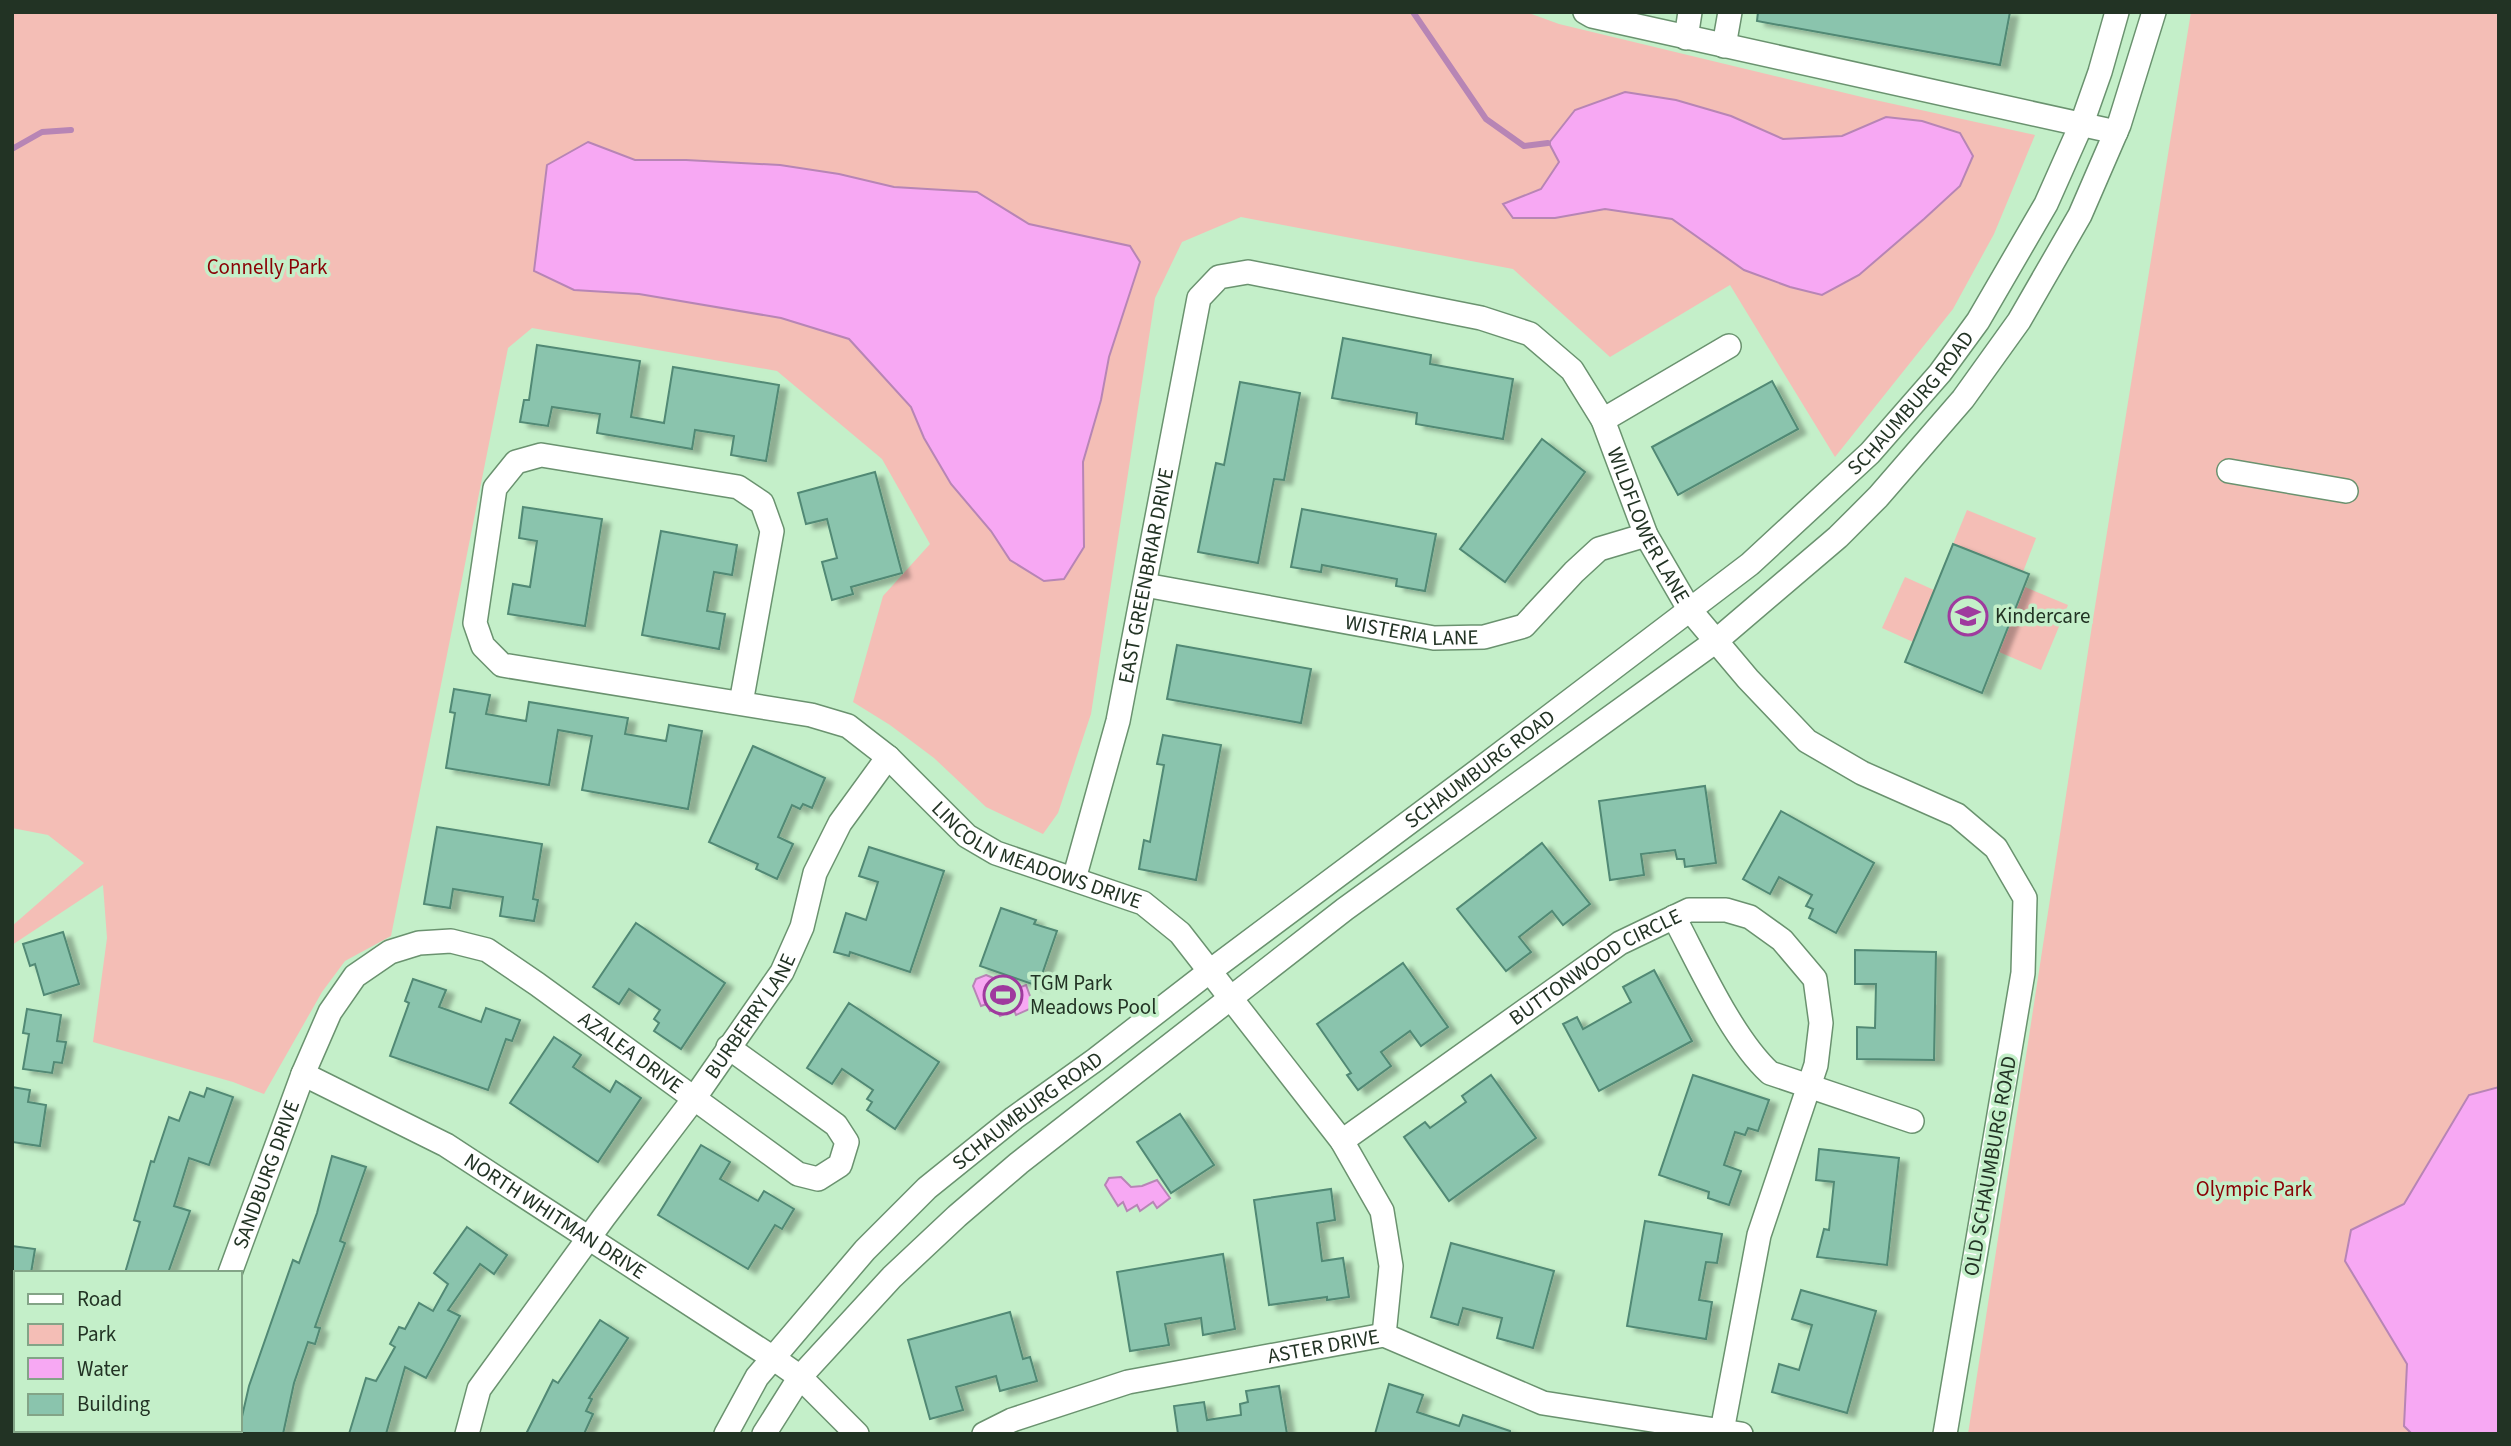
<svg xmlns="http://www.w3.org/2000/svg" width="2511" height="1446" font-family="'Source Sans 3',sans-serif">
	<defs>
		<filter id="shadow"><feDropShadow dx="8" dy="4.5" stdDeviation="2" flood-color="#0004"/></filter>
	</defs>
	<rect width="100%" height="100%" fill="#c4efc9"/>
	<g fill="#f4beb6">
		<path d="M12 12H1526L1559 24 1866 98 2035 135 1994 234 1953 309 1835 457 1730 285 1610 357 1513 269 1241 217 1182 242 1155 298 1091 714 1058 813 1043 834 986 807 934 758 890 725 853 702 883 596 930 544 882 459 777 371 532 328 508 348 391 936 345 961 322 992 264 1094 233 1082 93 1042 107 938 103 885 12 945V926L84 863 48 835 12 828Z"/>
		<path d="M2191 12H2499V1434H1968L2093 619Z"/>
		<path d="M1967 510 2036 538 2023 572 1953 544Z"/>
		<path d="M1905 577 1934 590 1913 642 1882 628Z"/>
		<path d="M2025 587 2068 605 2041 670 1999 652Z"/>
	</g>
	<g fill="#f7a8f3" stroke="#b785b5" stroke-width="2">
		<path d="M1625 92 1676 100 1731 116 1783 139 1842 136 1886 117 1922 121 1960 133 1973 156 1960 186 1924 219 1859 275 1822 295 1790 287 1744 270 1672 219 1605 209 1555 218H1513L1503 204 1541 189 1559 162 1549 143 1575 110Z"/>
		<path d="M588 142 635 160H686L780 165 839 174 894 187 977 192 1029 224 1130 246 1140 262 1109 357 1101 400 1083 462 1084 547 1064 579 1044 581 1010 560 991 531 951 484 924 438 911 407 849 339 781 318 639 294 574 290 534 271 547 165Z"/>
		<path d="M986 975 996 979 998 986 1005 984 1008 992 1026 985 1034 1007 1016 1015 1014 1010 1000 1016 996 1009 990 1011 987 1004 981 1006 973 986 976 979Z"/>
		<path d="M2499 1087V1434H2412L2404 1426 2407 1364 2345 1261 2351 1230 2404 1204 2469 1095Z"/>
		<path d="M1121 1177 1131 1187 1142 1186 1157 1180 1170 1198 1157 1208 1153 1202 1140 1211 1137 1205 1127 1211 1123 1202 1118 1206 1105 1185 1109 1178Z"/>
	</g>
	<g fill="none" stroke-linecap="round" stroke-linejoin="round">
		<g stroke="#b785b5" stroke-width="6">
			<path d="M1413 12 1486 119 1524 146 1548 143"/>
			<path d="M12 149 42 132 71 130"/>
		</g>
	</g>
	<g fill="#8ac4ad" stroke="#518974" stroke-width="2" filter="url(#shadow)">
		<path d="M1758 12H2010L2000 65 1757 21Z"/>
		<path d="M1343 338 1431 355 1430 364 1513 379 1503 439 1416 424 1417 413 1332 398Z"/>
		<path d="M537 345 640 361 631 417 664 423 673 367 779 385 766 461 731 455 734 436 695 430 692 449 597 433 600 414 552 407 548 426 520 422 524 400H529Z"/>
		<path d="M1772 381 1798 429 1678 495 1652 447Z"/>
		<path d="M1240 382 1300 393 1284 480 1274 479 1258 563 1198 552 1216 463 1224 465Z"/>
		<path d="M1542 439 1585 472 1505 582 1460 549Z"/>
		<path d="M875 472 902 573 851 587 853 594 832 600 822 562 837 558 827 519 806 524 798 493Z"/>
		<path d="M523 507 602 519 585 626 508 614 513 584 530 587 537 541 519 538Z"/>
		<path d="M1302 509 1436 534 1425 591 1396 586 1397 579 1322 565 1321 572 1291 567Z"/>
		<path d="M661 531 737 545 732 575 714 572 707 611 725 614 719 649 642 635Z"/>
		<path d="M1953 544 2029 574 1982 693 1905 662Z"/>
		<path d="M1177 645 1311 669 1301 723 1167 699Z"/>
		<path d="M454 689 490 695 486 714 526 721 529 702 628 718 625 734 666 741 669 725 702 731 688 809 582 790 592 736 558 730 549 785 446 768 455 713 450 712Z"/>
		<path d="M1163 735 1221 745 1196 880 1139 869 1144 840 1150 842 1164 765 1157 764Z"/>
		<path d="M753 746 825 778 812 808 803 804 800 809 792 805 778 837 793 844 777 879 756 869 758 864 709 842Z"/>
		<path d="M1705 786 1716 863 1685 867 1684 859H1677L1675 850 1641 854 1644 875 1610 880 1599 801Z"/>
		<path d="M1781 811 1874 863 1836 933 1809 918 1813 909 1806 906 1812 895 1779 877 1770 894 1743 879Z"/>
		<path d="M437 827 542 844 533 899 538 900 534 921 500 916 503 897 453 889 450 908 424 904Z"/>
		<path d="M1542 843 1590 904 1563 925 1552 911 1519 937 1531 952 1506 971 1457 909Z"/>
		<path d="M869 847 944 871 910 972 850 952 849 956 834 952 846 913 866 920 878 882 859 876Z"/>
		<path d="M1001 908 1036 920 1034 924 1057 931 1038 986 980 966Z"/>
		<path d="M636 923 725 983 681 1049 654 1031 659 1023 654 1019 660 1010 629 989 619 1004 593 987Z"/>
		<path d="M63 932 79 984 44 995 35 964 30 966 23 944Z"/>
		<path d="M1855 950 1936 952 1934 1060 1857 1059V1027L1875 1028 1876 984H1855Z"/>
		<path d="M1403 963 1448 1027 1421 1046 1410 1031 1381 1052 1391 1066 1358 1090 1347 1075 1351 1073 1317 1024Z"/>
		<path d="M1654 970 1692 1041 1599 1091 1563 1024 1577 1017 1583 1029 1631 1002 1623 987Z"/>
		<path d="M413 979 446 990 439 1007 481 1022 486 1008 520 1020 512 1041 506 1039 488 1090 390 1056 409 1003 405 1001Z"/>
		<path d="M849 1003 939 1062 895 1129 867 1110 872 1102 867 1099 873 1090 842 1069 832 1084 807 1068Z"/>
		<path d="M27 1009 61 1015 57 1041 66 1042 62 1063 54 1062 52 1073 23 1069 29 1034 23 1033Z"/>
		<path d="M554 1037 581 1055 573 1067 610 1092 616 1081 641 1098 598 1162 510 1103Z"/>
		<path d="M1491 1075 1536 1138 1449 1201 1404 1137 1425 1122 1430 1128 1466 1102 1462 1096Z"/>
		<path d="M1693 1075 1769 1100 1758 1131 1748 1128 1745 1135 1735 1132 1724 1165 1741 1171 1729 1205 1708 1198 1709 1192 1659 1175Z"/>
		<path d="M12 1087 30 1090 28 1102 46 1105 40 1146 12 1142Z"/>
		<path d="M207 1088 233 1097 209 1165 189 1158 174 1206 190 1211 168 1273H125L140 1222 134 1220 151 1161 154 1162 169 1117 179 1121 190 1092 204 1097Z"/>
		<path d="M1180 1114 1214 1165 1171 1193 1137 1142Z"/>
		<path d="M701 1145 730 1162 720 1179 758 1201 764 1191 794 1209 782 1229 775 1225 748 1269 658 1215Z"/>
		<path d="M1819 1149 1899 1158 1887 1265 1817 1257 1824 1229 1829 1230 1834 1182 1816 1180Z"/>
		<path d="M332 1156 366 1167 340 1241 345 1243 315 1327 320 1328 315 1344 308 1342 294 1383 283 1434H238L249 1386 293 1260 299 1263 317 1213Z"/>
		<path d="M1331 1189 1335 1220 1317 1223 1322 1261 1343 1258 1349 1297 1327 1300V1297L1269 1305 1254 1200Z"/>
		<path d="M1645 1221 1722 1234 1717 1263 1706 1262 1699 1300 1712 1302 1706 1339 1627 1326Z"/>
		<path d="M467 1227 507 1255 494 1274 480 1264 448 1310 460 1316 426 1378 405 1367 386 1434H349L366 1378 376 1381 395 1347 390 1344 399 1327 405 1329 419 1303 433 1311 448 1284 434 1273Z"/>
		<path d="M1451 1243 1554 1271 1533 1348 1497 1338 1502 1318 1463 1308 1458 1325 1431 1317Z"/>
		<path d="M12 1246 35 1249 31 1273H12Z"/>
		<path d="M1223 1254 1235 1329 1203 1335 1201 1318 1165 1324 1169 1345 1130 1351 1117 1272Z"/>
		<path d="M1801 1290 1876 1311 1847 1413 1772 1392 1779 1364 1799 1370 1812 1325 1792 1319Z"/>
		<path d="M1010 1312 1023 1359 1030 1357 1037 1381 1000 1391 996 1376 956 1387 963 1410 930 1419 908 1340Z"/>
		<path d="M600 1320 628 1338 589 1398 592 1399 586 1411 593 1414 584 1434H526L553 1380 558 1383Z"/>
		<path d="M1389 1384 1423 1395 1417 1412 1459 1426 1463 1415 1510 1431V1434H1375Z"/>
		<path d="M1279 1386 1287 1434H1178L1174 1406 1204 1402 1207 1420 1241 1415 1240 1404 1248 1402 1246 1391Z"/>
	</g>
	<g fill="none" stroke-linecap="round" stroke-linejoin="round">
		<defs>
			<g id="minor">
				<path d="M1585 12 1592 16 2116 132"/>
				<path d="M1686 38 1690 12"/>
				<path d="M1724 46 1730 12"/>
				<path d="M1603 420 1729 346"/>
				<path d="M2229 471 2346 491"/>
				<path id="s1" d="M1145 585 1434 638 1484 637 1524 626 1574 572 1599 549 1646 535"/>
				<path id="s2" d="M741 703 772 531 762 503 738 487 541 455 516 462 495 488 475 623 483 646 502 665 811 715 848 726 888 757 967 836 996 853 1143 903 1180 933 1342 1141 1382 1211 1391 1266 1384 1335"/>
				<path id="s3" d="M1074 879 1118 721 1199 298 1219 277 1248 272 1481 318 1530 334 1572 370 1603 420 1646 535 1689 609 1748 679 1807 741 1862 773 1957 815 1996 848 2025 898 2023 973 1945 1434"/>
				<path d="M1674 917C1699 964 1732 1038 1770 1073L1912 1121"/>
				<path id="s4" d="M303 1074 446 1145 773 1358 800 1377 857 1434"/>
				<path id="s5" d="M1342 1141 1620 943 1689 910H1726L1750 917 1782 940 1815 979 1821 1023 1816 1065 1759 1235 1722 1431"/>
				<path id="s6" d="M230 1273 303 1074 330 1012 355 976 390 952 419 943 451 941 487 950 537 984 798 1174 818 1179 840 1165 847 1142 836 1125 728 1047"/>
				<path d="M177 1434 178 1430"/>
				<path id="s7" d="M467 1434 479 1389 604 1217 693 1100 782 972 802 927 815 873 840 823 888 757"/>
				<path id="s8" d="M726 1434 757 1377 865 1250 927 1188 1014 1118 1095 1060 1210 971 1471 776 1750 564 1870 453 1940 373 1978 321 2046 204 2082 123 2100 72 2117 12"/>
				<path d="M764 1434 800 1377 892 1277 957 1216 1019 1163 1345 909 1716 641 1838 537 1878 497 1963 399 2019 321 2080 215 2119 125 2154 12"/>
				<path id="s9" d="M984 1434 1012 1420 1128 1382 1384 1335 1543 1403 1741 1434"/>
			</g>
		</defs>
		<use href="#minor" stroke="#6a926f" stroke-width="26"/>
		<use href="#minor" stroke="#fff" stroke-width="23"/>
	</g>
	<defs>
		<symbol id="school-ring" viewBox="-11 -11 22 22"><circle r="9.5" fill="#c4efc9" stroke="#9f3a9e" stroke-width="1.5"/><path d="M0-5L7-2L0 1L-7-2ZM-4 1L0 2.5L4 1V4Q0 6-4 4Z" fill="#9f3a9e"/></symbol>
		<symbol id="stadium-ring" viewBox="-11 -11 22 22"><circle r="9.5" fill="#c4efc9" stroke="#9f3a9e" stroke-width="1.5"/><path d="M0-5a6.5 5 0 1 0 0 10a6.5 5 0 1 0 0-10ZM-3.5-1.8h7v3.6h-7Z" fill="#9f3a9e"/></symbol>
	</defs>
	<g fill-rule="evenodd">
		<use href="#school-ring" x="1946" y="594" width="44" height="44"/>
		<use href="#stadium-ring" x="981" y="973" width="44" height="44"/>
	</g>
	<g text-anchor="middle" stroke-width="7" stroke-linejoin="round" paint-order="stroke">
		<g font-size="21" fill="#8a0105" stroke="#c4efc9">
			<text x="267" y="274">Connelly Park</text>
			<text x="2254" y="1196">Olympic Park</text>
		</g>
		<g font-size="21" fill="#223324" stroke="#c4efc9">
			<text dy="7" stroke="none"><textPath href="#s8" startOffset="1580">SCHAUMBURG ROAD</textPath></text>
			<text dy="7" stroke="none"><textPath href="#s3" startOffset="1171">WILDFLOWER LANE</textPath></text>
			<text dy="7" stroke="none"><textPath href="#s3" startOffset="312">EAST GREENBRIAR DRIVE</textPath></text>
			<text dy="7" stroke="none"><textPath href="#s1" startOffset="271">WISTERIA LANE</textPath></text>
			<text dy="7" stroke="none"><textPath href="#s8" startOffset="1013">SCHAUMBURG ROAD</textPath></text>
			<text dy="7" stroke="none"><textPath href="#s2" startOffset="1265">LINCOLN MEADOWS DRIVE</textPath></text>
			<text dy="7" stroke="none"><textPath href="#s5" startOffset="308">BUTTONWOOD CIRCLE</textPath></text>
			<text dy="7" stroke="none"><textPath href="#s7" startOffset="508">BURBERRY LANE</textPath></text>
			<text dy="7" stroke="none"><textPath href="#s6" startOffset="642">AZALEA DRIVE</textPath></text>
			<text dy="7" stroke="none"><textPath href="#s8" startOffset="446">SCHAUMBURG ROAD</textPath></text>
			<text transform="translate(1990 1166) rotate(-80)" y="7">OLD SCHAUMBURG ROAD</text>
			<text dy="7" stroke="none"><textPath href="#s6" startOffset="105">SANDBURG DRIVE</textPath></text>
			<text dy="7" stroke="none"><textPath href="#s4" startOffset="290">NORTH WHITMAN DRIVE</textPath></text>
			<text dy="7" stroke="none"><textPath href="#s9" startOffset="352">ASTER DRIVE</textPath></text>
		</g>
		<g font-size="21" fill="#223324" stroke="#c4efc9" text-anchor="start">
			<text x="1995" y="623">Kindercare</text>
			<text x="1030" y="990">TGM Park<tspan x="1030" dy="24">Meadows Pool</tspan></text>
		</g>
	</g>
	<rect width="2511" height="1446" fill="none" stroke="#223324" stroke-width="28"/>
	<rect x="14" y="1271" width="228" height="161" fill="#c4efc9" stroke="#83a487" stroke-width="2"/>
	<rect x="28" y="1294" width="35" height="10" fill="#ffffff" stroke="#83a487" stroke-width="2"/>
	<text x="77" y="1306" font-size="21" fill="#223324">Road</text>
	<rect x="28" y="1324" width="35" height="21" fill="#f4beb6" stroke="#83a487" stroke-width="2"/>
	<text x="77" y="1341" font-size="21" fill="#223324">Park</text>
	<rect x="28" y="1358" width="35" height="21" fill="#f7a8f3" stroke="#83a487" stroke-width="2"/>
	<text x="77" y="1376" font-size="21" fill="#223324">Water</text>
	<rect x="28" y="1394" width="35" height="21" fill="#8ac4ad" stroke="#83a487" stroke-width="2"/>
	<text x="77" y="1411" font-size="21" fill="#223324">Building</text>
</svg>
